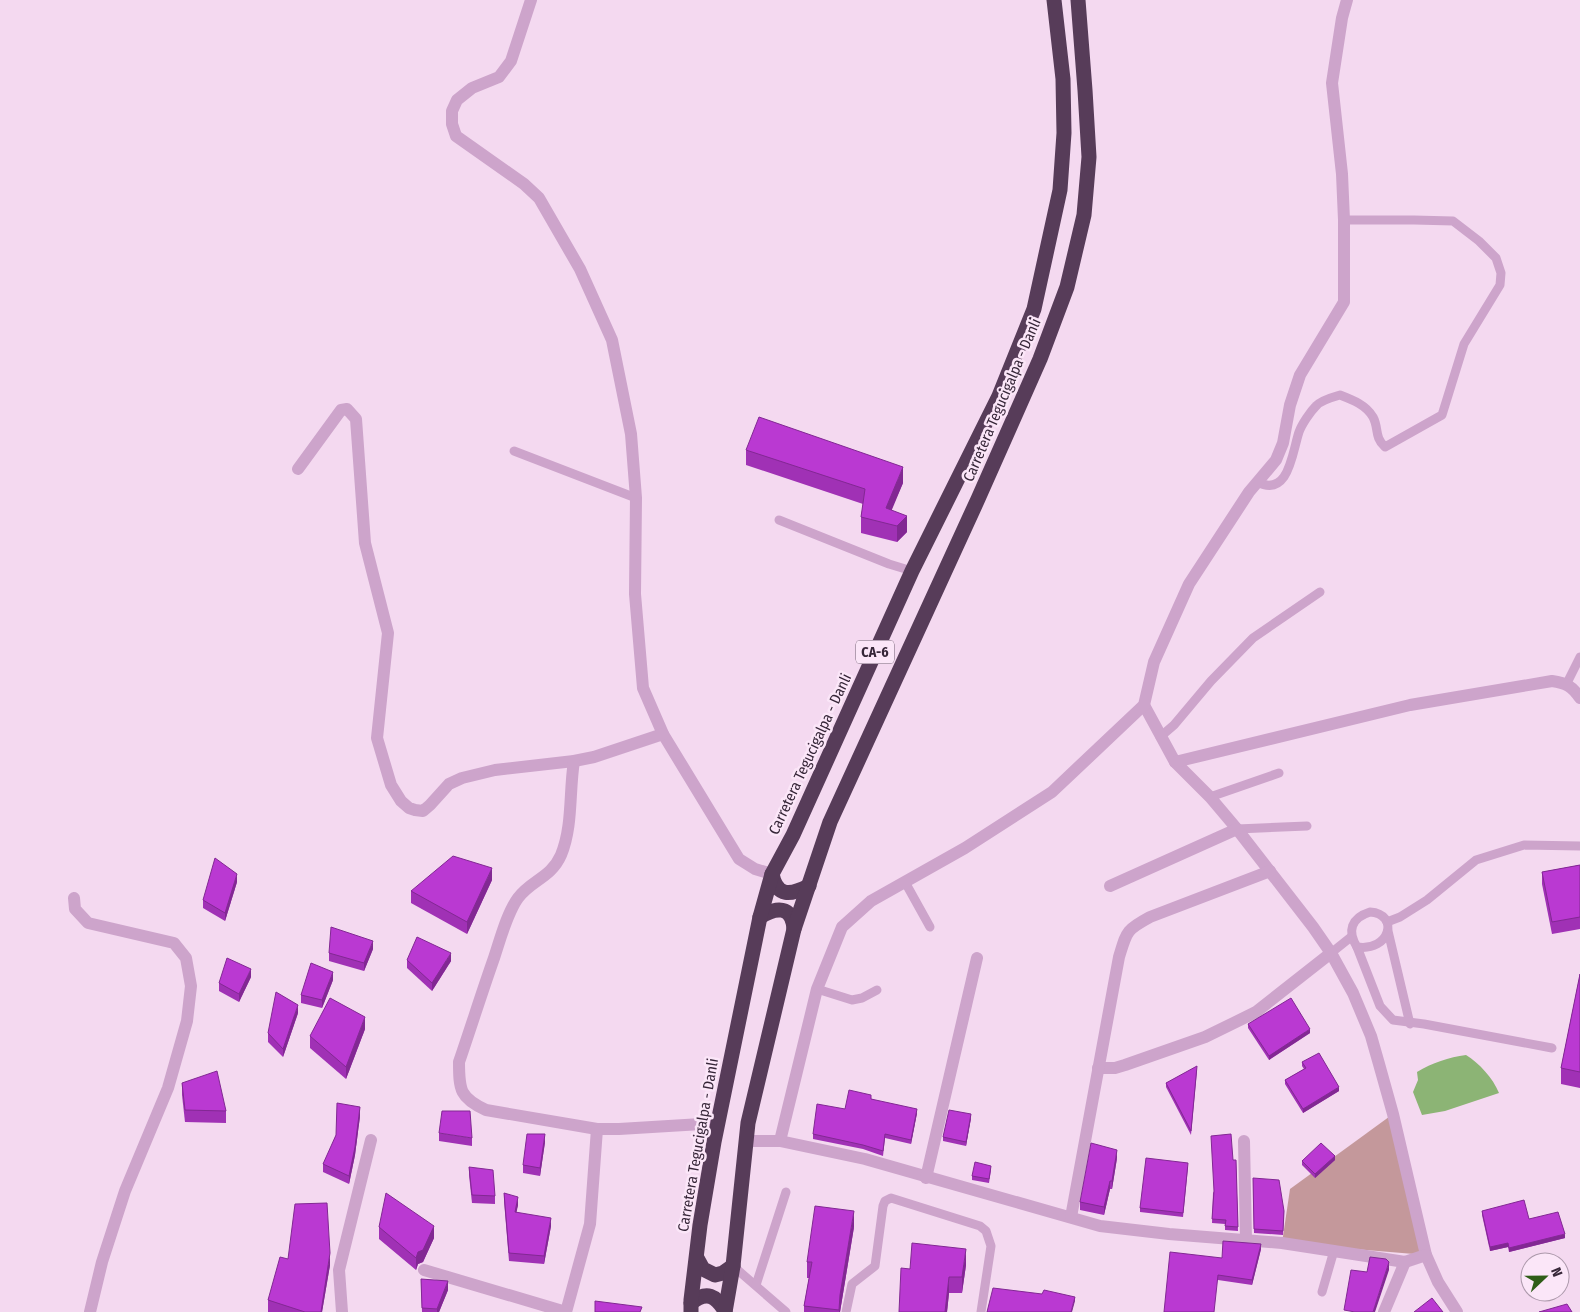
<svg xmlns="http://www.w3.org/2000/svg" width="1580" height="1312" font-family="'Fira Sans Condensed',sans-serif">
	<rect width="100%" height="100%" fill="#f4d9f0"/>
	<path fill="#c4989b" d="M1393 1114 1426 1255 1282 1243 1290 1189Z"/>
	<path fill="#8cb475" d="M1466 1055C1479 1063 1493 1078 1499 1093L1445 1111 1422 1115 1413 1092 1418 1080 1417 1072C1432 1063 1449 1057 1466 1055Z"/>
	<g fill="none" stroke-linecap="round" stroke-linejoin="round">
		<g stroke="#cda4cb" stroke-width="9">
			<path d="M514 451 636 498"/>
			<path d="M1257 482C1289 498 1292 453 1299 432 1302 424 1310 412 1316 406 1321 400 1333 397 1340 395 1353 400 1366 405 1373 417 1379 428 1374 437 1385 447L1442 415 1464 344 1500 285 1501 273 1496 258 1479 241 1453 221 1414 220H1344"/>
			<path d="M779 520 889 564 912 571"/>
			<path d="M1567 683 1580 657"/>
			<path d="M1160 737 1174 725 1211 681 1253 638 1320 592"/>
			<path d="M1210 797 1279 773"/>
			<path d="M1237 829 1307 826"/>
			<path d="M905 882 930 927"/>
			<path d="M1370 912C1400 914 1390 952 1357 947 1347 931 1351 918 1370 912Z"/>
			<path d="M1387 922 1400 917 1427 900 1476 860 1524 845 1580 846"/>
			<path d="M1388 931 1410 1024"/>
			<path d="M1357 947 1380 1006 1393 1020 1424 1024 1552 1048"/>
			<path d="M1331 953 1351 937"/>
			<path d="M817 989 852 1000 862 998 877 990"/>
			<path d="M733 1266 786 1312"/>
			<path d="M756 1285 786 1192"/>
			<path d="M1322 1292 1333 1254 1331 1250"/>
			<path d="M846 1312 852 1284 875 1266 883 1206 885 1201 891 1198 980 1226 986 1231 991 1246 981 1312"/>
		</g>
		<g stroke="#cda4cb" stroke-width="12">
			<path d="M531 0 511 61 499 77 472 88 457 100 452 111V124L456 136 524 184 539 198 580 269 612 340 631 434 636 498 635 594 643 688 663 734 739 859 755 869 772 874"/>
			<path d="M298 469 341 410 347 409 356 419 365 543 388 633 377 738 391 785 401 801 409 808 415 810 423 811 430 805 449 784 462 778 495 770 574 761 594 757 663 734"/>
			<path d="M1144 705 1175 762 1210 797 1237 829 1313 927 1331 953 1353 993 1371 1036 1379 1064 1393 1114 1426 1255 1438 1282 1457 1312"/>
			<path d="M574 761C569 792 573 826 561 855 551 878 531 880 518 898 507 913 500 940 494 958 482 992 471 1027 459 1062 459 1090 460 1098 486 1110L597 1129H619L718 1123"/>
			<path d="M1175 762 1410 705 1552 681C1566 683 1572 686 1580 698"/>
			<path d="M1110 886 1237 829"/>
			<path d="M74 898 75 909 88 923 174 943 186 958 191 986 187 1021 168 1088 125 1191 102 1262 90 1312"/>
			<path d="M1098 1068H1115L1125 1065 1205 1037 1256 1012 1331 953"/>
			<path d="M746 1141H780L865 1159 1100 1226 1169 1234 1282 1243 1405 1262 1426 1255"/>
			<path d="M780 1141 817 989 842 927 871 901 965 848 1052 792 1144 705 1154 662 1189 584 1249 492 1276 460 1283 443 1290 405 1300 375 1344 302V220L1342 174 1332 83 1342 18 1347 0"/>
			<path d="M1244 1141 1246 1240"/>
			<path d="M926 1178 977 958"/>
			<path d="M1071 1217 1119 957C1127 931 1126 930 1150 917L1270 871"/>
			<path d="M424 1270 566 1312"/>
			<path d="M342 1312 339 1270 371 1140"/>
			<path d="M566 1312 590 1224 597 1129"/>
			<path d="M1384 1312 1405 1262"/>
		</g>
		<g stroke="#573c59" stroke-width="15">
			<path d="M772 874C777 898 791 895 809 886"/>
			<path d="M760 917C776 907 792 905 794 929"/>
			<path d="M697 1258 703 1269 715 1275 723 1273 733 1266"/>
			<path d="M691 1303C707 1290 716 1296 725 1311"/>
			<path d="M691 1312V1300L700 1225 714 1142 760 917 772 874 793 835 912 571 999 396 1034 309 1060 190 1064 133 1063 79 1054 0"/>
			<path d="M725 1312 733 1266 748 1123 794 929 830 822 978 499 1040 359 1067 287 1084 215 1089 157 1085 90 1078 0"/>
		</g>
	</g>
	<g fill="#a031b5">
		<path d="M746 450 903 483 891 510 907 532 897 542 861 533V517L863 504 746 465Z"/>
		<path d="M1580 865V929L1552 934 1542 884V872Z"/>
		<path d="M492 880 467 934 411 903V891Z"/>
		<path d="M237 882 225 921 203 908V900Z"/>
		<path d="M373 949 364 971 329 961V953Z"/>
		<path d="M407 960 451 961 432 991 407 968Z"/>
		<path d="M1580 974V1088L1561 1084V1068Z"/>
		<path d="M251 977 239 1002 219 991V983Z"/>
		<path d="M333 980 322 1008 301 1003V995Z"/>
		<path d="M298 1013 283 1057 268 1042V1033Z"/>
		<path d="M1248 1024 1310 1033 1269 1060 1248 1028Z"/>
		<path d="M365 1029 346 1079 310 1048V1036Z"/>
		<path d="M1302 1062 1339 1091 1303 1113 1285 1084V1080L1304 1069 1302 1066Z"/>
		<path d="M1197 1070 1191 1135 1166 1087V1083Z"/>
		<path d="M182 1083 226 1111V1123L185 1122 182 1095Z"/>
		<path d="M871 1099 917 1113 911 1144 885 1138 883 1156 863 1149 813 1139V1134L845 1109Z"/>
		<path d="M360 1116 355 1155 349 1184 323 1172V1164Z"/>
		<path d="M971 1118 966 1146 943 1141V1137Z"/>
		<path d="M439 1133 472 1138V1146L439 1141Z"/>
		<path d="M545 1142 540 1176 523 1173V1165Z"/>
		<path d="M1117 1158 1112 1189H1110L1104 1215 1080 1210V1202Z"/>
		<path d="M1233 1160H1236L1238 1231 1225 1230V1224L1212 1223 1213 1193Z"/>
		<path d="M1335 1160 1315 1178 1302 1165V1161Z"/>
		<path d="M469 1167 495 1196V1204L472 1203 469 1175Z"/>
		<path d="M1188 1167 1183 1217 1140 1212V1208Z"/>
		<path d="M991 1170 989 1183 972 1180V1176Z"/>
		<path d="M1253 1178 1284 1211 1283 1235 1254 1233Z"/>
		<path d="M504 1193 518 1205 516 1212 551 1226 544 1264 509 1261 504 1201Z"/>
		<path d="M1482 1211 1529 1219 1565 1238 1509 1252 1508 1247 1490 1251 1482 1215Z"/>
		<path d="M379 1227 434 1238 423 1262 418 1264 416 1270 379 1239Z"/>
		<path d="M854 1227 840 1312H804V1306L809 1278H807V1262Z"/>
		<path d="M1261 1249 1252 1285 1218 1280 1164 1312 1222 1258Z"/>
		<path d="M288 1259 330 1265 322 1312H268V1300Z"/>
		<path d="M966 1265 962 1293H949L947 1312H899L910 1269Z"/>
		<path d="M421 1279 448 1290 439 1312H422Z"/>
	</g>
	<g fill="#822893">
		<path d="M903 467V483L886 524V508Z"/>
		<path d="M907 516V532L897 542V526Z"/>
		<path d="M492 868V880L467 934V922Z"/>
		<path d="M237 874V882L225 921V913Z"/>
		<path d="M373 941V949L364 971V963Z"/>
		<path d="M451 953V961L432 991V983Z"/>
		<path d="M251 969V977L239 1002V994Z"/>
		<path d="M333 972V980L322 1008V1000Z"/>
		<path d="M298 1005V1013L283 1057V1049Z"/>
		<path d="M365 1017V1029L346 1079V1067Z"/>
		<path d="M1310 1029V1033L1269 1060V1056Z"/>
		<path d="M1339 1087V1091L1303 1113V1109Z"/>
		<path d="M360 1107V1116L355 1155 349 1184V1176Z"/>
		<path d="M917 1109V1113L911 1144V1140Z"/>
		<path d="M971 1114V1118L966 1146V1142Z"/>
		<path d="M545 1134V1142L540 1176V1168Z"/>
		<path d="M1117 1150V1158L1112 1189V1181Z"/>
		<path d="M1335 1156V1160L1315 1178V1174Z"/>
		<path d="M1110 1181V1189L1104 1215V1207Z"/>
		<path d="M518 1197V1205L515 1220V1212Z"/>
		<path d="M854 1211V1227L840 1312H839L840 1295Z"/>
		<path d="M551 1218V1226L544 1264V1256Z"/>
		<path d="M434 1226V1238L423 1262 418 1264 416 1270V1258L418 1252Z"/>
		<path d="M1565 1234V1238L1509 1252V1248Z"/>
		<path d="M1508 1243V1247L1490 1251V1247Z"/>
		<path d="M1261 1244V1249L1252 1285V1280Z"/>
		<path d="M966 1249V1265L962 1293V1277Z"/>
		<path d="M330 1253V1265L322 1312H321Z"/>
		<path d="M1389 1262V1270L1375 1312H1373Z"/>
		<path d="M949 1277V1293L947 1312H945Z"/>
		<path d="M448 1281V1290L439 1312H437V1309Z"/>
		<path d="M1075 1297V1301L1072 1312H1071Z"/>
	</g>
	<g fill="#ba39d2" stroke="#822893">
		<path d="M759 417 903 467 886 508 907 516 897 526 861 517 865 489 746 450Z"/>
		<path d="M453 856 492 868 467 922 411 891Z"/>
		<path d="M215 858 237 874 225 913 203 900Z"/>
		<path d="M1580 865V917L1552 922 1542 872Z"/>
		<path d="M331 927 373 941 364 963 329 953Z"/>
		<path d="M417 937 451 953 432 983 407 960Z"/>
		<path d="M227 958 251 969 239 994 219 983Z"/>
		<path d="M311 963 333 972 322 1000 301 995Z"/>
		<path d="M1580 974V1072L1561 1068Z"/>
		<path d="M276 992 298 1005 283 1049 268 1033Z"/>
		<path d="M330 998 365 1017 346 1067 310 1036Z"/>
		<path d="M1291 998 1310 1029 1269 1056 1248 1024Z"/>
		<path d="M1319 1053 1339 1087 1303 1109 1285 1080 1306 1068 1302 1062Z"/>
		<path d="M1197 1066 1191 1131 1166 1083Z"/>
		<path d="M217 1071 226 1111 185 1110 182 1083Z"/>
		<path d="M849 1090 871 1095V1099L917 1109 911 1140 885 1134 883 1151 863 1145 813 1134 817 1104 845 1109Z"/>
		<path d="M337 1103 360 1107 355 1147 349 1176 323 1164 336 1135Z"/>
		<path d="M949 1110 971 1114 966 1142 943 1137Z"/>
		<path d="M442 1111H470L472 1138 439 1133Z"/>
		<path d="M527 1134H545L540 1168 523 1165Z"/>
		<path d="M1231 1134 1233 1160H1236L1238 1227 1225 1226 1226 1220 1212 1219 1214 1191 1211 1136Z"/>
		<path d="M1091 1143 1117 1150 1112 1181H1110L1104 1207 1080 1202Z"/>
		<path d="M1321 1143 1335 1156 1315 1174 1302 1161Z"/>
		<path d="M1146 1158 1188 1163 1183 1213 1140 1208Z"/>
		<path d="M975 1162 991 1166 989 1179 972 1176Z"/>
		<path d="M469 1167 493 1170 495 1196 472 1195Z"/>
		<path d="M1253 1178 1279 1180 1284 1211 1283 1231 1254 1229Z"/>
		<path d="M386 1193 434 1226 423 1250 418 1252 416 1258 379 1227Z"/>
		<path d="M504 1193 518 1197 515 1212 551 1218 544 1256 509 1253Z"/>
		<path d="M1524 1200 1529 1219 1558 1212 1565 1234 1509 1248 1508 1243 1490 1247 1482 1211Z"/>
		<path d="M327 1203 330 1253 321 1312H305L268 1300 280 1257 288 1259 295 1204Z"/>
		<path d="M815 1206 854 1211 840 1295 839 1310 804 1306 812 1262H807Z"/>
		<path d="M1223 1241 1261 1244 1252 1280 1218 1275 1214 1312H1164L1170 1252 1222 1258Z"/>
		<path d="M912 1243 966 1249 962 1277H949L945 1312H899L901 1268 910 1269Z"/>
		<path d="M1370 1257 1386 1259 1389 1262 1373 1312H1355L1344 1310 1351 1270 1367 1272Z"/>
		<path d="M421 1279 448 1281 437 1309 422 1308Z"/>
		<path d="M993 1288 1042 1294 1044 1290 1075 1297 1071 1312H987Z"/>
		<path d="M1432 1298 1443 1312H1414Z"/>
		<path d="M595 1301 642 1307 640 1312H595Z"/>
		<path d="M1567 1304 1572 1312H1539Z"/>
	</g>
	<g text-anchor="middle" stroke-width="5" stroke-linejoin="round" paint-order="stroke">
		<rect fill="#fbe6f8" stroke="#716072" stroke-width="1" x="856" y="640.5" width="38" height="23" rx="4"/>
		<g font-size="14" font-weight="bold" fill="#362638">
			<text x="875" y="657">CA-6</text>
		</g>
		<g font-size="15" fill="#362638" stroke="#fbe6f8">
			<text transform="translate(1002 400) rotate(-67)" y="5">Carretera Tegucigalpa - Danli</text>
			<text transform="translate(810 754) rotate(-65)" y="5">Carretera Tegucigalpa - Danli</text>
			<text transform="translate(698 1145) rotate(-80)" y="5">Carretera Tegucigalpa - Danli</text>
		</g>
	</g>
	<g transform="translate(1545 1277) rotate(68)"><circle r="24" fill="#fbe6f8" stroke="#ac99ab"/>
	<path d="M0-4L9 19L0 12L-9 19Z" fill="#2f5d18"/>
	<text y="-8" font-size="14" font-weight="bold" text-anchor="middle" fill="#362638">N</text>
	</g>
</svg>
